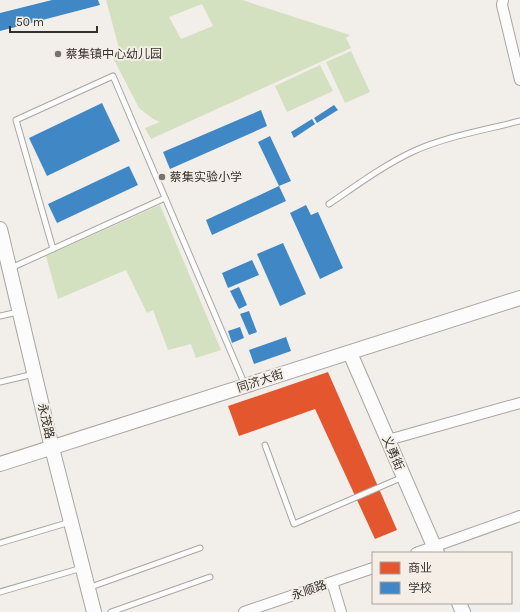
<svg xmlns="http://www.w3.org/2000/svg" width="520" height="612" font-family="Karla,'Noto Sans SC',sans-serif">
	<rect width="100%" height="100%" fill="#f2eeea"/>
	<g fill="#d4e1c1" fill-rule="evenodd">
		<path d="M106 0H242L350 35 346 38 351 48 151 139 145 128 160 122 153 119 139 108 112 56 120 52ZM202 4 213 26 181 39 169 17Z"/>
		<path d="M351 51 370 92 345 103 326 62Z"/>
		<path d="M320 65 333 91 287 112 275 86Z"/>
		<path d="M160 205 221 350 196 358 191 344 168 350 153 310 147 313 126 270 58 299 46 256Z"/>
	</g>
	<path fill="#e4572e" d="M328 372 397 530 375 539 315 409 239 436 228 406Z"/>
	<g fill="#3f88c5">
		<path d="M52 0H98L100 5 0 31V13Z"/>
		<path d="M102 103 120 141 47 176 29 138Z"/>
		<path d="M334 105 338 110 317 123 314 118Z"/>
		<path d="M261 110 267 126 170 169 163 152Z"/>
		<path d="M312 119 315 124 294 138 291 132Z"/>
		<path d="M270 136 291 181 279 186 286 201 212 235 206 220 279 186 258 142Z"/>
		<path d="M129 166 138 185 57 223 48 204Z"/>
		<path d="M306 205 311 215 318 212 343 268 320 279 290 213Z"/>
		<path d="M283 243 306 294 280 306 257 254Z"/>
		<path d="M252 260 259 275 228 288 222 273Z"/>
		<path d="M239 287 247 305 239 309 230 291Z"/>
		<path d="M249 311 257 332 249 335 240 314Z"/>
		<path d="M240 327 244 338 232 343 228 331Z"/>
		<path d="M286 337 291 351 254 364 249 350Z"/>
	</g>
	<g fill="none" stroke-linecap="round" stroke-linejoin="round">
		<defs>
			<g id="lane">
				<path d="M329 204C357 185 384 165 414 151 448 136 485 130 520 121"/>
				<path d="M53 249 16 120 113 76 245 385"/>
				<path d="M11 268 165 198"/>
				<path d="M0 316 18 312"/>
				<path d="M0 382 34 374"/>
				<path d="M265 445 294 524 403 477"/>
				<path d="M0 543 70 522"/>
				<path d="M88 588 200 548"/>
				<path d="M0 592 82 568"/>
				<path d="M111 612 210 577"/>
			</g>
			<g id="street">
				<path d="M503 0 502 5 520 80"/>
				<path d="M388 440 520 403"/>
				<path d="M416 553 520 516"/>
				<path d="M332 582 341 612"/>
				<path d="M244 612 373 568"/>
			</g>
			<g id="secondary">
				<path d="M0 229 52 448 94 612"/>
				<path d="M350 353 437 553"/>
				<path d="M0 464 520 298"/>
				<path d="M459 603 463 612"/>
			</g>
		</defs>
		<use href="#lane" stroke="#a9a6a2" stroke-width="7"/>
		<use href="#street" stroke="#a9a6a2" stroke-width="12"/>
		<use href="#secondary" stroke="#a9a6a2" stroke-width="16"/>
		<use href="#lane" stroke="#fdfcfc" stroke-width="5"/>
		<use href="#street" stroke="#fdfcfc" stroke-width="10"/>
		<use href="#secondary" stroke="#fdfcfc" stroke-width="14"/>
	</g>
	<g fill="#767370" stroke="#f5eee6" stroke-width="1.5">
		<circle cx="58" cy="54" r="4"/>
		<circle cx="162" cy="177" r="4"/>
	</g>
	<g text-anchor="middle" stroke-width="4" stroke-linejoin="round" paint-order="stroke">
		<g font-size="12" fill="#33312e" stroke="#f5eee6" text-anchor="start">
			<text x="66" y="58">蔡集镇中心幼儿园</text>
			<text x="170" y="181">蔡集实验小学</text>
		</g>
		<g font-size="12" fill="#33312e" stroke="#f5eee6">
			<text transform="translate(260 381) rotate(-18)" y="4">同济大街</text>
			<text transform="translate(46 421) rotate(77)" y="4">永茂路</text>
			<text transform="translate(393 453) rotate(67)" y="4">义勇街</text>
			<text transform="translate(309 590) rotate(-19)" y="4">永顺路</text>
		</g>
	</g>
	<rect x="372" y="552" width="140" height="52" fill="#f5eee6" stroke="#a7a29c"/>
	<rect x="380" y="562" width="20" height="12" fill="#e4572e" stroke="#a7a29c"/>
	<text x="408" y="572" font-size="12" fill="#33312e">商业</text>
	<rect x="380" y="582" width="20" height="12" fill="#3f88c5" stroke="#a7a29c"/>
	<text x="408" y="592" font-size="12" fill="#33312e">学校</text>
	<path d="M10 26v6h87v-6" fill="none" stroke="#33312e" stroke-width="2"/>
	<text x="16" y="26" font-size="12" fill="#33312e" stroke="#f5eee6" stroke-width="3" paint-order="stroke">50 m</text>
</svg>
